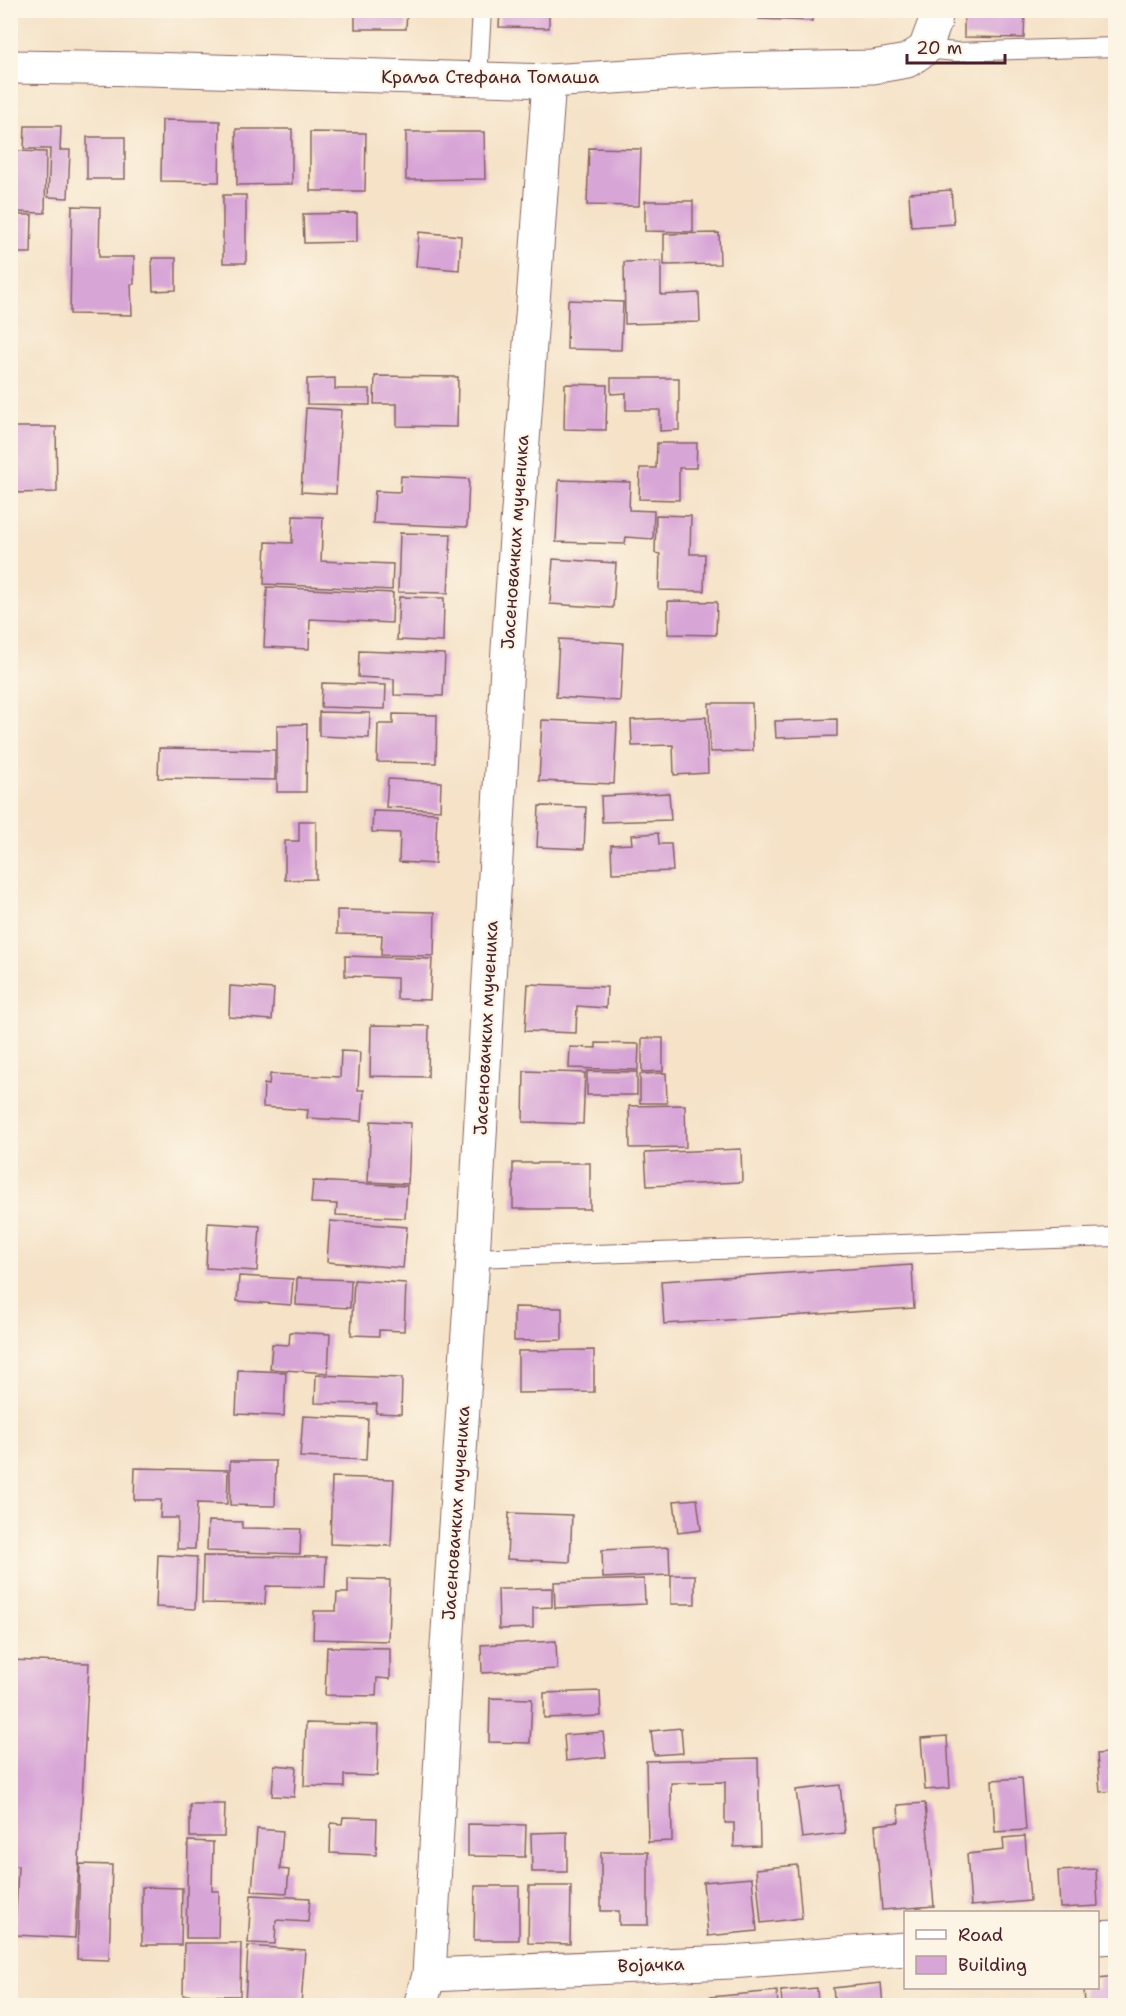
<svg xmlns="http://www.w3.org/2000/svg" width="1126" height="2016" font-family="'Shantell Sans',sans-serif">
	<rect width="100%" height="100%" fill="#fcf5e5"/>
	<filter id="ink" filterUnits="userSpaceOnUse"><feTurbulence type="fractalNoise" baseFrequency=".0167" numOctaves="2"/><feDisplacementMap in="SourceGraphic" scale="12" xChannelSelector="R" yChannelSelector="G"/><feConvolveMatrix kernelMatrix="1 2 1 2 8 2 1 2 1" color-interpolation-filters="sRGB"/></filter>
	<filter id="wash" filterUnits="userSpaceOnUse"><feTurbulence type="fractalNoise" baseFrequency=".008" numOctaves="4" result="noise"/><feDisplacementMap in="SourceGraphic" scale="24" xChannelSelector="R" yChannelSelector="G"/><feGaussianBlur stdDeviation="1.35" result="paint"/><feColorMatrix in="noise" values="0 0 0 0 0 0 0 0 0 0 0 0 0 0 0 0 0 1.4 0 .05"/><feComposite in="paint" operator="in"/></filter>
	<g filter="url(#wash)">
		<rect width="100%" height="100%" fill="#f5e2c7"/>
		<g id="blocks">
			<g fill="#d8a5d7">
				<path d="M355 10H407L406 29H355Z"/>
				<path d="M500 10H549V28L499 27Z"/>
				<path d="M759 10H812V21L759 19Z"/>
				<path d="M964 10H1025L1024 38 964 37Z"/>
				<path d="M162 120 220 121 219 182 161 181Z"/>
				<path d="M25 126H61L60 150H70L68 198 48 197 50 149H24Z"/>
				<path d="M236 129H292V184L237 185Z"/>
				<path d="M310 132 366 133 365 191H310Z"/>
				<path d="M406 132H484L485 179 406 180Z"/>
				<rect x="87" y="137" width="38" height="42"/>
				<path d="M589 148 641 149 639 206 587 205Z"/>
				<path d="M14 151 46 152 45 213 12 212Z"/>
				<path d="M951 190 954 224 911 227 909 193Z"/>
				<rect x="223" y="195" width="23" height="68"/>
				<path d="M645 201H693V232L645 231Z"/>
				<path d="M72 206 100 207 99 257H134V284H131L132 315 70 314Z"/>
				<path d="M357 213V242L304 243 303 214Z"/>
				<path d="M11 215H32L31 253H10Z"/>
				<path d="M419 232 461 236 459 270 416 266Z"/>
				<path d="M719 233 720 264 664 265V234Z"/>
				<path d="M152 258H176V290L153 291Z"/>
				<path d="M661 261V295L699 293 700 322 625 324 624 262Z"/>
				<path d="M568 300 623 302 621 350 567 349Z"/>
				<path d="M375 376 458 377 457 427 397 426V404H374Z"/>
				<path d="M335 378V389H370V405L307 404V379Z"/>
				<path d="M611 378H679V430L660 431V410H626V393L611 394Z"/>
				<path d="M565 384 607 385 606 430 564 429Z"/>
				<path d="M306 408 341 410 336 494 301 492Z"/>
				<path d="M12 427H56L57 492 12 493Z"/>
				<path d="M657 443H697L696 468H679V500L639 499 640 468H656Z"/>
				<path d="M401 476 469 479 467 527 373 523 375 491 400 492Z"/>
				<path d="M559 480 630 482 629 510 654 511 653 539 626 537 625 544 556 542Z"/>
				<path d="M656 515 691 516 690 554H705L704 591 659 590 660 554 655 553Z"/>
				<path d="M293 516 323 517 321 561 393 564 392 590 264 584 266 542 292 543Z"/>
				<path d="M400 533 451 534 448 593 398 592Z"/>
				<path d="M553 559 616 563 613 608 550 604Z"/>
				<path d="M267 587 393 593 392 623 310 619 309 649 264 647Z"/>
				<path d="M399 597 444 598 443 642 397 640Z"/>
				<path d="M668 601 717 602 716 635 668 634Z"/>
				<path d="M559 639 623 643 620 701 556 697Z"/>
				<path d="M359 651 445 654 443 696 394 695V679L358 677Z"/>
				<path d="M322 683 386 685 385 709 321 707Z"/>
				<path d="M709 703H752L753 751 710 752Z"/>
				<path d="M319 712 370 713 369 738 319 736Z"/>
				<path d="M393 714 437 715 436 763 377 762 378 724H393Z"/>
				<path d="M706 717 708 773 674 775 673 745 632 746 631 720Z"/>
				<path d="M837 719V736L776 738 775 721Z"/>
				<path d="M542 720 617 723 614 784 539 781Z"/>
				<path d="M307 724 306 792H277V725Z"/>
				<path d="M159 748 275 750V780L158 778Z"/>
				<path d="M388 779 441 782 440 810 386 807Z"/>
				<path d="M669 793 671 820 602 822 601 796Z"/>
				<path d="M539 806 586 807 584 849 537 847Z"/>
				<path d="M373 811 437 813 435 864 399 862 400 833 372 832Z"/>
				<path d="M299 821H316V879L285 880V841H299Z"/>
				<path d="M658 833 659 844H671L673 871 612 873 611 845 632 844 631 835Z"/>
				<path d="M337 910 435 912 434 956 381 955 382 935 337 934Z"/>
				<path d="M345 956 432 959 430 1000 397 999V978L345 976Z"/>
				<path d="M528 984 607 987 606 1008 577 1006 576 1033 525 1031Z"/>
				<path d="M230 986 274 989 272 1020 229 1017Z"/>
				<path d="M371 1025 429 1026 428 1077 370 1076Z"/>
				<path d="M642 1038H663V1071L642 1072Z"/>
				<path d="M596 1043 639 1044 638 1070 569 1068 570 1047 596 1048Z"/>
				<path d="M341 1051 360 1052 358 1090H364L362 1121 307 1118 308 1110 263 1107 264 1084 269 1085 270 1074 340 1077Z"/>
				<path d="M524 1071 585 1073 583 1124 523 1122Z"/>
				<path d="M587 1071 637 1072V1095H587Z"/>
				<path d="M666 1073 667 1103H640V1074Z"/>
				<path d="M685 1105 686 1147 630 1148 629 1106Z"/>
				<path d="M371 1121 411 1123 408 1184 368 1182Z"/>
				<path d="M741 1149 742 1182 647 1186 645 1153Z"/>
				<rect x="513" y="1163" width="77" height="46"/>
				<path d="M313 1181 407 1186 405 1218 336 1215 337 1204 311 1203Z"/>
				<path d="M330 1221 407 1227 403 1268 327 1262Z"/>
				<path d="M208 1223 260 1226 257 1271 206 1268Z"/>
				<path d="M912 1265 914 1308 664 1324 661 1281Z"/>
				<path d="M239 1276 293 1279 291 1305 237 1301Z"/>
				<path d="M297 1278 351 1280 350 1308 296 1305Z"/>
				<path d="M354 1280 406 1283 404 1331 379 1330V1336L351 1335Z"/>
				<path d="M514 1307 562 1308V1340L514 1341Z"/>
				<path d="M290 1332 330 1334 328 1373 270 1369 272 1344 289 1345Z"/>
				<path d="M594 1350V1392L518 1393V1351Z"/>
				<path d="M238 1370 286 1372 284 1416 236 1414Z"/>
				<path d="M316 1375 402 1378 401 1414 376 1413 377 1404 315 1403Z"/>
				<path d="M303 1416 368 1419 366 1460 300 1457Z"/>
				<path d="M230 1461H276L275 1506 230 1505Z"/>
				<path d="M135 1468 228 1470 227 1504 197 1503 195 1549H177L178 1518H160L161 1500H134Z"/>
				<path d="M332 1477 394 1479 391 1546 330 1544Z"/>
				<path d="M697 1499 701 1530 678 1533 674 1501Z"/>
				<path d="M509 1513 572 1515 570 1562 507 1559Z"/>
				<path d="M208 1521 242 1522V1528L301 1529 300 1554 207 1551Z"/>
				<path d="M669 1547 670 1575 603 1578 602 1550Z"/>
				<path d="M158 1555 197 1557 195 1609 156 1607Z"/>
				<path d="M203 1556 326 1557 325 1587 266 1586 265 1604 202 1603Z"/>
				<rect x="671" y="1575" width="24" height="29"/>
				<path d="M348 1579 390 1580 388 1641 313 1639 314 1611H336L337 1593H348Z"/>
				<path d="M644 1579 645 1604 555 1608 554 1582Z"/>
				<path d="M552 1588V1607L533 1608V1628L499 1629 498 1589Z"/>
				<path d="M556 1641 557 1669 482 1673 481 1645Z"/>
				<path d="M327 1647 390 1648V1679L377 1678 376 1696 325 1695Z"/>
				<path d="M10 1660 89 1663 75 1938 15 1935 18 1866H10Z"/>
				<path d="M600 1691 601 1716 544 1718V1693Z"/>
				<path d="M490 1698 532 1699 530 1743 489 1742Z"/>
				<path d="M306 1723 379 1725 377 1776 344 1775V1787L304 1786Z"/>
				<path d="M681 1728 683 1753 654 1755 651 1731Z"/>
				<path d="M603 1732 606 1757 566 1761 564 1735Z"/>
				<path d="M947 1736 950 1788 925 1790 921 1738Z"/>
				<path d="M1116 1752V1791L1100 1792 1097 1754Z"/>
				<path d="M758 1758 760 1846 734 1847V1823H725V1782L671 1783 672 1841 648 1842 646 1761Z"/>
				<path d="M274 1765 296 1767 294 1797 272 1796Z"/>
				<path d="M1022 1778 1026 1830 995 1832 992 1780Z"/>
				<path d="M840 1785 845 1833 802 1838 796 1790Z"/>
				<path d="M925 1803 934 1906 882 1910 875 1825 899 1822 898 1805Z"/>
				<path d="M190 1804H225L224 1837H190Z"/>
				<path d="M343 1817 377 1818 376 1855 330 1853 331 1823 342 1824Z"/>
				<path d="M468 1824 526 1825 525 1857 468 1856Z"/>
				<path d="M257 1829 283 1831 280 1869 289 1870 287 1893 252 1891Z"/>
				<path d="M567 1832V1872H532L531 1833Z"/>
				<path d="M1025 1836 1030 1901 971 1906 967 1854 1004 1850 1003 1838Z"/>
				<path d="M188 1841 213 1842 212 1891H219L218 1938H186Z"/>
				<path d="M601 1852H648V1925H619V1911H601Z"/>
				<path d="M80 1864 112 1865 109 1960 77 1959Z"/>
				<path d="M797 1865 802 1918 761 1923 756 1869Z"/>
				<path d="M1096 1869 1098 1906 1060 1908 1058 1871Z"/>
				<path d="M752 1878 757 1931 708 1936 703 1882Z"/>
				<path d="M475 1886H519V1940H474Z"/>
				<path d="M529 1886H571L570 1944 528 1943Z"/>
				<path d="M142 1887 182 1888 181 1945H142Z"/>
				<path d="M251 1895 310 1898 308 1922 276 1920 275 1944 248 1943Z"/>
				<path d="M184 1943H241L240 1996 183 1995Z"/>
				<path d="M248 1946 305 1950 301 2006 245 2004Z"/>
				<path d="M1116 1976V1999L1109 2000 1110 2006H1085L1084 1988H1098V1978Z"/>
				<path d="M881 1983 883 2006H835L833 1988Z"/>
				<path d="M817 1988 818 2006H782L781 1991Z"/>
				<path d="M777 1991 778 2006H711L710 1997Z"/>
				<path d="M699 1999 700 2006H662V2001Z"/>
			</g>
		</g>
	</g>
	<g filter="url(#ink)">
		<use href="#blocks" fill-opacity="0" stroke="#866362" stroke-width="1.5"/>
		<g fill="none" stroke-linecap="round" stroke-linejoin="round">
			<defs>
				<g id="service">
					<path d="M925 49 956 52 1116 47"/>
					<path d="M478 79 482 10"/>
					<path d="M473 1258 1116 1237"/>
				</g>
				<g id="minor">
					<path d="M10 67 148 69 549 81 724 70 873 67 907 61 925 49 935 22 937 10"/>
					<path d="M1098 1938 1116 1937"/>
					<path d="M429 1975 730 1962 906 1949"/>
					<path d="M420 2006 429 1975 447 1646 473 1258 508 649 549 81"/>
				</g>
			</defs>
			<use href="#service" stroke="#866362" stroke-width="20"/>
			<use href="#minor" stroke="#866362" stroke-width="35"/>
			<use href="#service" stroke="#fff" stroke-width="18"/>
			<use href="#minor" stroke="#fff" stroke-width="33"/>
		</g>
	</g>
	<g text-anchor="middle" stroke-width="4.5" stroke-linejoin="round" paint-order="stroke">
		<g font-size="18" fill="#4a1f2b" stroke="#fcf5e5">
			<text x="490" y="83">Краља Стефана Томаша</text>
			<text transform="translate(515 542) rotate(-86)" y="6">Јасеновачких мученика</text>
			<text transform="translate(486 1028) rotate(-87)" y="6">Јасеновачких мученика</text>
			<text transform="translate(456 1513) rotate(-86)" y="6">Јасеновачких мученика</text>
			<text transform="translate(651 1965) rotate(-2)" y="6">Војачка</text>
		</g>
	</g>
	<rect width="1126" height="2016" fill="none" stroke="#fcf5e5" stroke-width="36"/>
	<rect x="904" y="1911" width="195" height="78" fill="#fcf5e5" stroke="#b59f9b" stroke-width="1.5"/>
	<rect x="916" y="1930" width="30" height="9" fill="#ffffff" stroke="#b59f9b" stroke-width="1.5"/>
	<text x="958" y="1941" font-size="18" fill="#4a1f2b">Road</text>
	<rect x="916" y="1956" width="30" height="18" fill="#d8a5d7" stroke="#b59f9b" stroke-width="1.5"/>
	<text x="958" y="1971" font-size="18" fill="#4a1f2b">Building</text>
	<path d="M907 54v9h98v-9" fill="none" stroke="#4a1f2b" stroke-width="3"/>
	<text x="916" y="54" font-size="18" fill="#4a1f2b" stroke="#fcf5e5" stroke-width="4.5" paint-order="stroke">20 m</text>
</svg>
